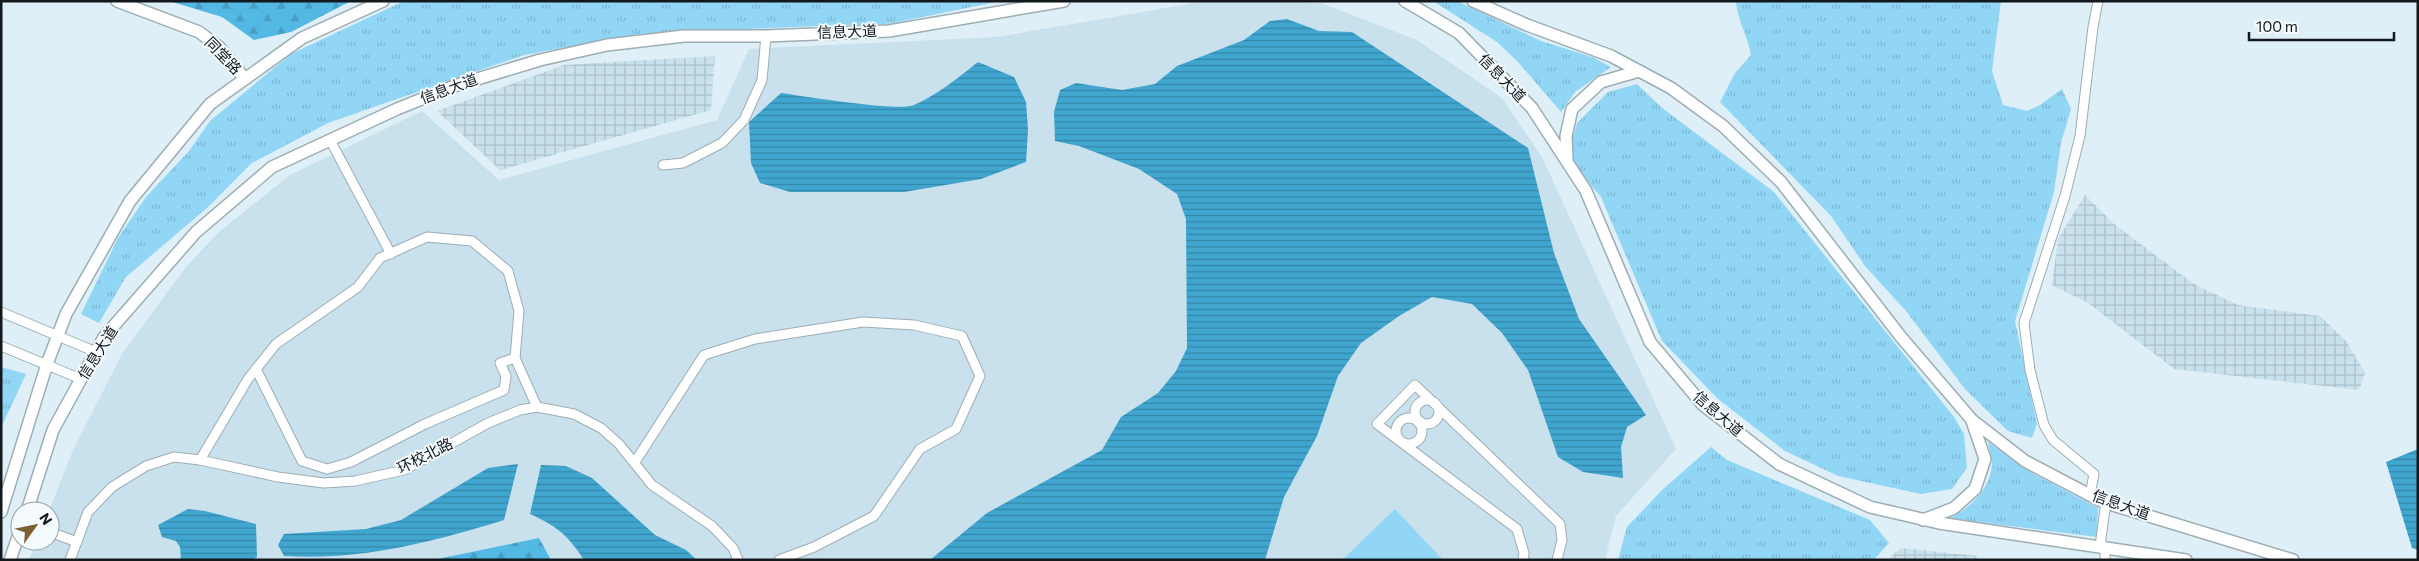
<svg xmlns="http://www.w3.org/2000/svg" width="2419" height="561" font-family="Commissioner,'Noto Sans SC',sans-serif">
	<defs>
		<pattern id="industrial-grid" width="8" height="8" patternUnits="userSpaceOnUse" patternTransform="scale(1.25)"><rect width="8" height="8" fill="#c9e1ec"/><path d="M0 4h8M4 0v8" fill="none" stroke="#acc0ca"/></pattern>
		<pattern id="grass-tufts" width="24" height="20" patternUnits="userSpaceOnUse" patternTransform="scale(1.25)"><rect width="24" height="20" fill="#92d6f6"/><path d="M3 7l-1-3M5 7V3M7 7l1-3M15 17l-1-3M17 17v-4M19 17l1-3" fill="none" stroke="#7db7d2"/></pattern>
		<pattern id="forest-firs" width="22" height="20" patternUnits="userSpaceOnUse" patternTransform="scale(1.25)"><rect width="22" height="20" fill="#53b8e3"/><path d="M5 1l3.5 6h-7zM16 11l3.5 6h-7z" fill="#479dc2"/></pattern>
		<pattern id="water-rules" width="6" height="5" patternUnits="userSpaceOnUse" patternTransform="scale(1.25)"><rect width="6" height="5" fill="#40a6d0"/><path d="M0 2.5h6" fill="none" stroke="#3486a8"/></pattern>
	</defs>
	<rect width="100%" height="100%" fill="#deeff7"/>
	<path fill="#c9e1ec" d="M1206 1 1321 3 1417 40 1502 98 1542 157 1676 449 1616 516 1605 560H29L37 541H50L49 511 73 450 122 354 186 267 219 232 290 175 422 111 499 180 717 120 749 49 997 37Z"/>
	<g fill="url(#industrial-grid)">
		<path d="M715 56 711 110 500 170 437 111 564 65Z"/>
		<path d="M2085 195 2114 224 2194 284 2238 305 2320 316 2347 342 2365 373 2359 390 2174 369 2088 303 2052 285 2058 239Z"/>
		<path d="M1901 548 1977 556V560H1887Z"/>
	</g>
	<g fill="url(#grass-tufts)">
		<path d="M404 1H1001L893 23 869 26 837 25 639 34 524 55 328 123 252 163 207 208 126 277 99 323 81 314 118 238 146 197 189 151 210 121 291 54Z"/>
		<path d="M1433 1H1457L1541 41 1592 57 1611 67 1575 92 1561 112 1518 62 1497 42Z"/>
		<path d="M1736 1H2001L1992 71 2003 105 2027 111 2040 105 2062 89 2071 109 2061 143 2054 192 2015 321 2037 424 2032 438 2008 431 1965 389 1906 311 1865 266 1831 216 1720 102 1735 73 1751 55C1748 36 1737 20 1736 1Z"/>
		<path d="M1637 84 1661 107 1774 192 1954 417 1964 434 1967 468 1952 489 1921 494 1838 476 1785 451 1718 399 1662 341 1601 197 1567 157 1577 123 1608 92Z"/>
		<path d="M1 367 26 374 1 428Z"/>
		<path d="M1988 442 2027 470 2098 508 2097 537 1949 518C1970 509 1990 489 1992 465 1993 458 1989 449 1988 442Z"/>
		<path d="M1711 447 1727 460 1870 520 1889 543 1874 560H1618L1627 527 1662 490Z"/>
	</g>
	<g fill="url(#forest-firs)">
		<path d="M169 1H351L291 32 254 40 222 17Z"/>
		<path d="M539 538 551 560H433Z"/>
	</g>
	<path fill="#92d6f6" d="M1395 509 1443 560H1342Z"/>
	<g fill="url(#water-rules)">
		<path d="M1287 19 1319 31 1352 32 1528 148 1554 253 1579 319 1646 415 1627 427 1621 447 1623 478 1583 472 1558 457 1528 370 1502 333 1472 304 1432 297 1399 316 1361 343 1338 376 1317 436 1284 497 1265 560H930L987 513 1102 450 1121 417 1158 393 1176 371 1187 348 1186 219 1177 194 1139 169 1079 146 1055 141 1054 112 1060 90 1076 83 1122 90 1155 84 1177 66 1244 40 1270 21Z"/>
		<path d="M978 62 1014 77 1026 102 1028 130 1026 162 981 179 904 192H790L760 183 751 163 749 122 781 93C802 96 900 112 914 105 937 95 958 78 978 62Z"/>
		<path d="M2418 449V550L2412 548 2386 462Z"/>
		<path d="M518 464 504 520C432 542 361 561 284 556L278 545 284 534 366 529 401 520 488 468Z"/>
		<path d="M541 465 566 466 592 478 655 535 686 550 697 560H584C567 534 558 527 530 514Z"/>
		<path d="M188 509 205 511 256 524 257 557 253 560H181L180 547 176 541 162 537 158 525Z"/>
	</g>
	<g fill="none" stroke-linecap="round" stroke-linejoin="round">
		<defs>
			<g id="street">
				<path d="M330 140 391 254"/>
				<path d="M663 165 683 163 722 143 744 120 762 80 766 36"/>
				<path d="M1 312 96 352"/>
				<path d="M1 346 81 379"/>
				<path d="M256 369 302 461 327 469 351 462 425 424 504 390 506 376 500 363 515 358"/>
				<circle cx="1427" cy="412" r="12"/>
				<circle cx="1409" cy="431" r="13"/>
				<path d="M200 460 248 379 276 344 358 287 380 258 427 237 472 241 508 271 519 311 515 358 537 407"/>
				<path d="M635 462 704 355 755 339 863 322 914 325 962 336 980 376 956 429 920 449 874 516 814 547 779 560"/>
				<path d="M2090 495 2094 474 2053 440 2044 425 2030 370 2024 323 2065 196 2080 136 2093 27 2098 1"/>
				<path d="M50 532 77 542"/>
				<path d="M2100 546 2106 502"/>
				<path d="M70 560 88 512 112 487 146 466 174 457 200 460 278 477 324 483 355 481 404 470 488 423 520 410 537 407 574 414 601 428 619 444 652 485 712 526 733 548 738 560"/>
				<path d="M1523 560 1524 553 1517 529 1377 424 1415 385 1560 524 1562 540 1557 560"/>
				<path d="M2105 560V547"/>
			</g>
			<g id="secondary">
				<path d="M117 1 199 32 219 47 245 79"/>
				<path d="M1405 1 1459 33 1532 108 1586 191 1650 342 1703 405 1779 464 1870 507 1939 523 2186 560"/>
				<path d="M1473 1 1527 25 1611 56 1671 88 1723 126 1781 182 1901 337 1972 420 2025 461 2103 502 2293 560"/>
				<path d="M1567 160 1566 136 1572 109 1601 82 1639 71"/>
				<path d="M27 511 53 430 104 337 196 232 272 167 397 109 454 86 540 60 607 45 684 36H766L889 31 1064 1"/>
				<path d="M1 512 47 364 66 314 130 201 210 104 302 38 383 1"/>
				<path d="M1923 520 1954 508 1975 489 1985 459 1972 421"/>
				<path d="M10 560 20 531"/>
			</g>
		</defs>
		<use href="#street" stroke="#9dadb4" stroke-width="11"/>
		<use href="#secondary" stroke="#9dadb4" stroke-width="14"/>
		<use href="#street" stroke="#fff" stroke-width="9"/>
		<use href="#secondary" stroke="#fff" stroke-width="11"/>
	</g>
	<g text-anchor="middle" stroke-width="4" stroke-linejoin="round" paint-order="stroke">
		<g font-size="15" fill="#12181b" stroke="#f4fafe">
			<text transform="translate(847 32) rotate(-2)" y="5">信息大道</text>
			<text transform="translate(223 56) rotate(46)" y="5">同堂路</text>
			<text transform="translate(1502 78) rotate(46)" y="5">信息大道</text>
			<text transform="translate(449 89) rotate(-20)" y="5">信息大道</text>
			<text transform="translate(98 353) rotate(-58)" y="5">信息大道</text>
			<text transform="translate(1718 414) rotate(41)" y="5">信息大道</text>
			<text transform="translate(425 456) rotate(-27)" y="5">环校北路</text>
			<text transform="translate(2121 505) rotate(20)" y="5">信息大道</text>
		</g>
	</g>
	<rect width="2419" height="561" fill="none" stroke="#12181b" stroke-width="5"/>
	<g transform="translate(35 526) rotate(57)"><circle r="24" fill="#f4fafe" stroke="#9aa0a3"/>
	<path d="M0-4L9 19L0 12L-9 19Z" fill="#7d6134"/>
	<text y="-8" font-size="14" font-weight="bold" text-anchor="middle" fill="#12181b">N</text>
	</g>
	<path d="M2249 32v8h145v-8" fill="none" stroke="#12181b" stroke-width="2.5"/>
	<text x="2256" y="32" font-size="15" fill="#12181b" stroke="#f4fafe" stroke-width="4" paint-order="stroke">100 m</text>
</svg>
